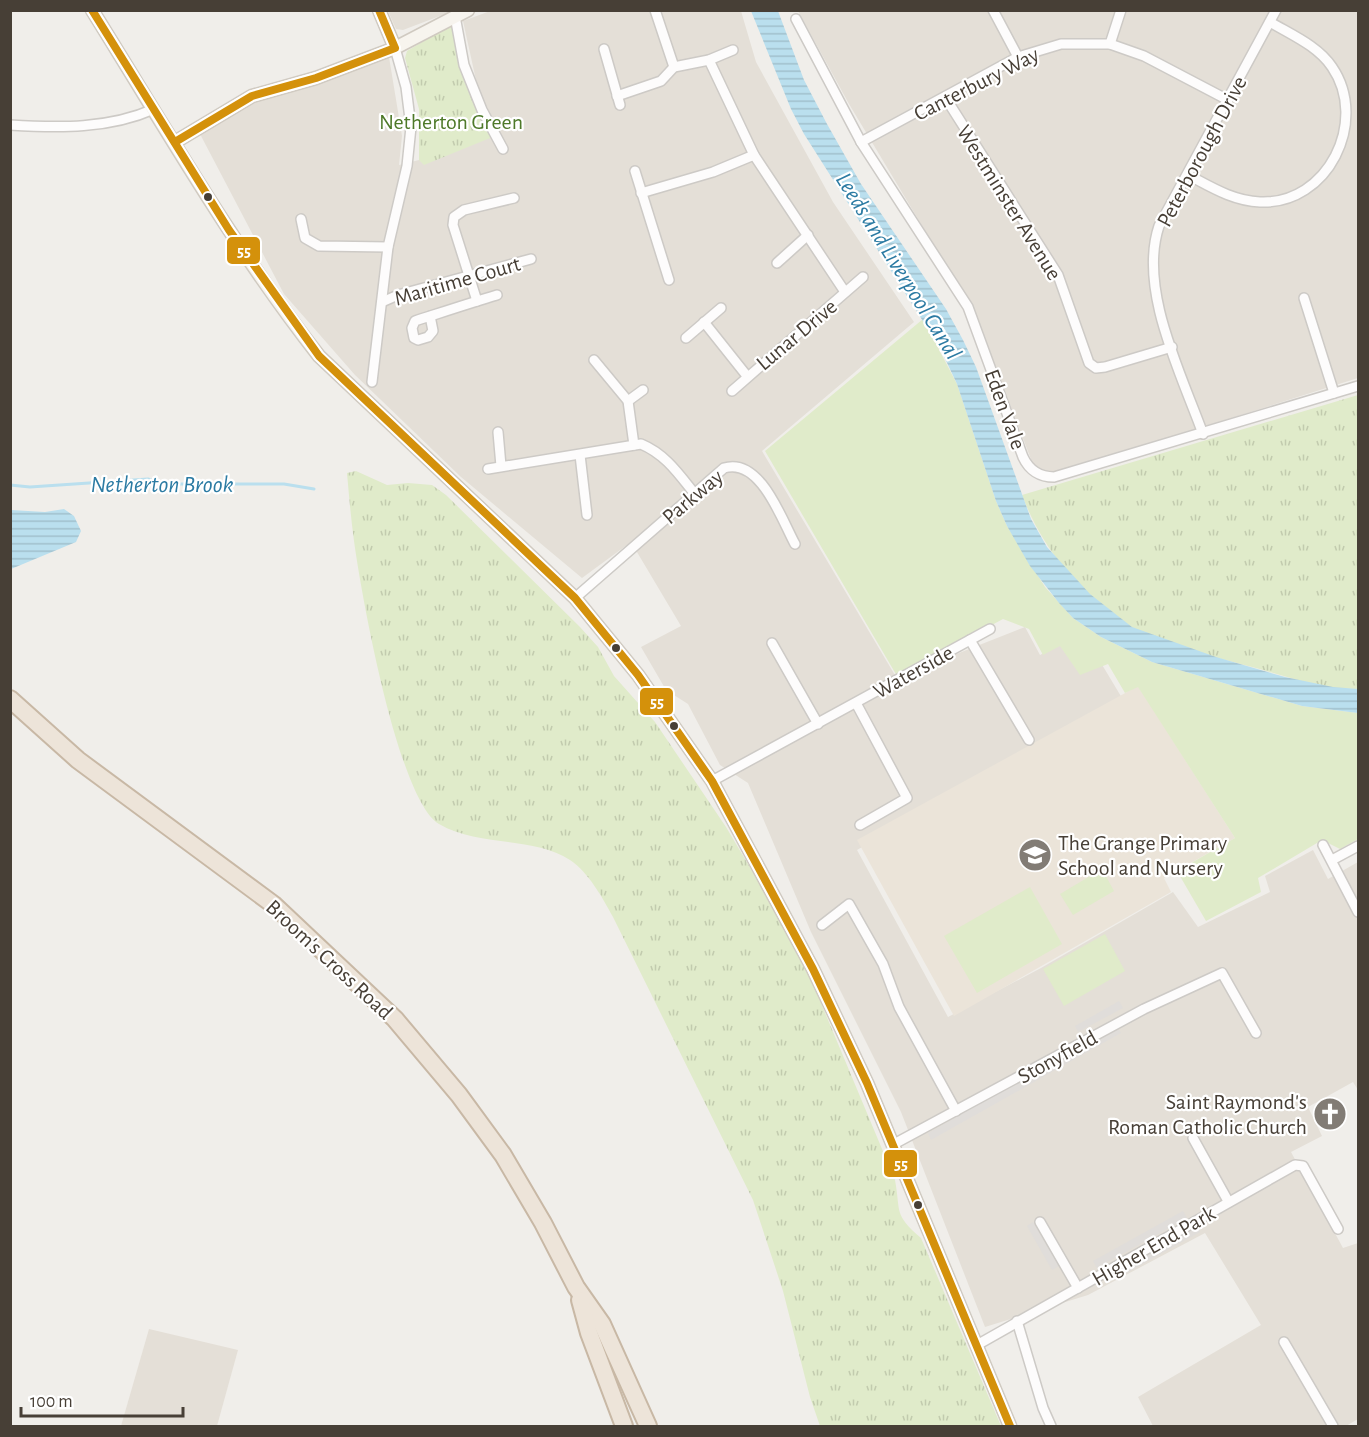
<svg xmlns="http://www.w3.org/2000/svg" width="1369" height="1437" font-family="'Alegreya Sans',sans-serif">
	<defs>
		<pattern id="park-tufts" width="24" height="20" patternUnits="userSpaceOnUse" patternTransform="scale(1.5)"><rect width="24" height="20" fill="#e0ebca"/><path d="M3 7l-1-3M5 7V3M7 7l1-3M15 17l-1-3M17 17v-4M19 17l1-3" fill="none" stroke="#c2cbae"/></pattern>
		<pattern id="water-rules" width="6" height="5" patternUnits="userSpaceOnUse" patternTransform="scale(1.5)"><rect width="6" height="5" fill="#badfee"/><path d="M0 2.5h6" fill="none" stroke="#a1c0cd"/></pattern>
	</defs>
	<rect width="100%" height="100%" fill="#f0eeea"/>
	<g fill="#e4dfd7">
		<path d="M493 10 741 11 756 62 833 202 914 322 762 451 899 682 954 655 1025 627 1040 655 1061 644 1101 663 1122 698 857 850 948 1017 1041 968 1173 892 1198 927 1270 892 1265 876 1313 850 1328 879 1358 862V1090L1353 1082 1308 1107 1322 1136 1291 1152 1343 1248 1358 1243V1419L1346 1426H1153L1138 1397 1261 1325 1205 1233 1088 1295 985 1327 901 1112 811 932 748 783 720 765 688 704 666 690 641 647 681 626 631 542 582 578 461 477 355 375 284 294 200 134 261 97 389 57 402 136 399 165 419 160 487 130 463 21Z"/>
		<path d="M388 11H453L403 30 396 29Z"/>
		<path d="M798 11H1358V378L1051 475 1034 467 975 314 849 104Z"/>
		<path d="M149 1329 238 1350 217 1426H121Z"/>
	</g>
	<path fill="#ebe4d9" d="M1138 686 1235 838 1164 878 1171 892 954 1016 857 840Z"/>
	<g fill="#e0ebca">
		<path d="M923 319 957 384 996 501 1007 526 1045 587 1073 618 1101 637 1152 662 1302 706 1358 713V839L1340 849 1322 840 1258 878 1261 892 1206 921 1177 871 1235 838 1138 687 1125 693 1108 664 1080 675 1060 646 1043 655 1029 629 1003 619 897 676 765 451Z"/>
		<path d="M1102 869 1114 891 1073 915 1060 894Z"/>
		<path d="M1030 887 1062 944 977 993 944 936Z"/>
		<path d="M1105 934 1125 971 1064 1006 1043 969Z"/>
	</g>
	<g fill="url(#park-tufts)">
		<path d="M451 25 462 69 495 136 424 165 419 160V109L405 58 407 51Z"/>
		<path d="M1358 395V689C1324 690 1288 677 1256 668 1215 657 1168 647 1130 626 1081 598 1041 546 1022 495Z"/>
		<path d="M356 471 387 485 408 483 432 485 446 495 580 627 598 647 614 676 655 722 726 827 770 901 813 984 895 1180C901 1212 893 1214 921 1238L1001 1426H820L810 1397 783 1291 753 1200 613 917C602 897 589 873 570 860 533 836 478 847 439 824 398 800 361 592 354 541 351 519 349 496 347 473Z"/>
	</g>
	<g fill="#e0ddda">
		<path d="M1119 1001 1123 1008 1078 1032 1075 1026Z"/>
		<path d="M1117 1026 1121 1033 931 1140 928 1133Z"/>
		<path d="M1183 1211 1187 1218 1097 1268 1093 1261Z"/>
		<path d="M1033 1222 1059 1266 1052 1270 1027 1226Z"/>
		<path d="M1197 1225 1200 1232 1123 1275 1119 1269Z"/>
	</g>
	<g fill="url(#water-rules)">
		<path d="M751 11H778L804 80 827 124 861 184 946 309 963 340 976 367 1031 519 1047 547 1090 594 1132 627 1216 657 1285 677 1333 687 1358 689V713L1302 706 1152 662 1101 637 1073 618 1059 603 1030 566 1007 526 996 501 957 384 940 348 804 134 791 109Z"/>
		<path d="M64 509 74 516 81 531 76 542 11 569V510L45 512Z"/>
	</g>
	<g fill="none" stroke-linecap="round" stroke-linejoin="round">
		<path stroke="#badfee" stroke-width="3" d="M10 485 30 487 148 479 162 484H284L314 489"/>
		<defs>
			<g id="street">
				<path d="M655 10 674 67"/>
				<path d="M993 10 1018 57"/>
				<path d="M455 16 464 65 482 110 503 149"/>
				<path d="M796 19 861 142 968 307 1023 457C1029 470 1040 477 1054 477L1358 386"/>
				<path d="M1110 44 1121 10"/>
				<path d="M604 49 620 105"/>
				<path d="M709 60 754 155 845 292"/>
				<path d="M617 96 661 81 674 67 709 60 733 50"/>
				<path d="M945 97 1058 275 1089 363 1096 368 1105 367 1172 347"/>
				<path d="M10 125C59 128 109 129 154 109"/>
				<path d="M861 142 1018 57 1061 44H1110L1144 56 1228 100"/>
				<path d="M635 171 669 280"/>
				<path d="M1188 175C1211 187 1233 201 1260 202 1328 205 1369 121 1332 67 1318 46 1292 35 1270 22"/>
				<path d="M641 193 713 172 754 155"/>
				<path d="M301 219 305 238 319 246 388 247"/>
				<path d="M777 263 808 235"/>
				<path d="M1304 298 1334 393"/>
				<path d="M477 301 453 225 454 217 464 210 514 198"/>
				<path d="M382 302 398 295 531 259"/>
				<path d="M430 316 433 331 428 337 418 340 414 338 412 328 415 321C443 312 470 303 497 295"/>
				<path d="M704 322 747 376"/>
				<path d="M686 338 721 308"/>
				<path d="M594 360 628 401 634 445"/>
				<path d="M372 382 388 247 407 166 411 127 406 87 395 48"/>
				<path d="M732 391 863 277"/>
				<path d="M628 401 643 390"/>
				<path d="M498 432 501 466"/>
				<path d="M1203 434C1181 373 1138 289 1159 226L1276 10"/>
				<path d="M580 455 587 515"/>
				<path d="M488 469 641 444C665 454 678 473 694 493"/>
				<path d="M575 598 724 468C760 457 781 518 795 544"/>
				<path d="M970 640 1029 740"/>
				<path d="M772 643 818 724"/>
				<path d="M856 703 907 798 860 825"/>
				<path d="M712 781 990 629"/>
				<path d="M1323 845 1358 912"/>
				<path d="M1332 860 1358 846"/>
				<path d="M822 925 849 904 883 964 899 1007 956 1111"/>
				<path d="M1193 1138 1228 1201"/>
				<path d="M894 1144 1144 1009 1222 973 1256 1033"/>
				<path d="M1040 1222 1078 1288"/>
				<path d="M1017 1321 1043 1408 1051 1426"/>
				<path d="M1284 1342 1333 1426"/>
				<path d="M977 1345 1295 1165 1303 1166 1338 1229"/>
			</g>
			<g id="secondary">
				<path d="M92 10C165 127 234 248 319 356L575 598 638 675 712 781 813 969 867 1083 1010 1426"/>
				<path d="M379 10 395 48"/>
				<path d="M175 142 252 96 316 78 395 48 468 10"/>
			</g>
			<g id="highway">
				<path d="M10 699 78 760 274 905 395 1019 459 1095 503 1155 543 1223 576 1287 602 1324 648 1426"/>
				<path d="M580 1300 589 1333 624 1426"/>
			</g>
		</defs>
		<use href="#street" stroke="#cdcac6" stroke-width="12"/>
		<use href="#secondary" stroke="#d0cac1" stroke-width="15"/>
		<use href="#highway" stroke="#c8b8a5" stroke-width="20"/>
		<use href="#street" stroke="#fdfcfc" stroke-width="9"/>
		<use href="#secondary" stroke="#f7f4ee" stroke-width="12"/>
		<use href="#highway" stroke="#ede4d9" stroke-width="16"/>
		<defs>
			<g id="bus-1">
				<path d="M92 10 229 230 319 356 575 598 638 675 712 781 813 969 867 1083 1010 1426"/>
				<path d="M175 142 252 96 316 78 395 48 379 10"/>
			</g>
		</defs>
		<use href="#bus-1" stroke="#fff" stroke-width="12"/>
		<use href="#bus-1" stroke="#d4910b" stroke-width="8"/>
	</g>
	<defs>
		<symbol id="school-disc" viewBox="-11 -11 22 22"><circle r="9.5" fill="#827c75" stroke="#fff"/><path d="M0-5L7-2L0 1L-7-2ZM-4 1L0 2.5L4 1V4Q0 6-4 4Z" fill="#fff"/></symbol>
		<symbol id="church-disc" viewBox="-11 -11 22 22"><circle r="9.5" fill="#827c75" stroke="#fff"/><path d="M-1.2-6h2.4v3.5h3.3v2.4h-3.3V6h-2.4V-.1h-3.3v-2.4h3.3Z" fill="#fff"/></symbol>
	</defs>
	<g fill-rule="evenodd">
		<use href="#school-disc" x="1016" y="836" width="38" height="38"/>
		<use href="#church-disc" x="1311" y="1095" width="38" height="38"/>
	</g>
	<g fill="#473f36" stroke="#fff" stroke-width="2">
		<circle cx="208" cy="197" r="5"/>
		<circle cx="616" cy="648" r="5"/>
		<circle cx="674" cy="726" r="5"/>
		<circle cx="918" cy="1205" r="5"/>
	</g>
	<g text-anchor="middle" stroke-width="4.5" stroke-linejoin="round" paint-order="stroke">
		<g font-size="22" fill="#473f36" stroke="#fff">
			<text transform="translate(976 83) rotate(-27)" y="8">Canterbury Way</text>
			<text transform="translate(1201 151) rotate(-62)" y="8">Peterborough Drive</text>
			<text transform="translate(1010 202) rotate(58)" y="8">Westminster Avenue</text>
			<text transform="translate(457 280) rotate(-16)" y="8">Maritime Court</text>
			<text transform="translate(796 334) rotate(-40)" y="8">Lunar Drive</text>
			<text transform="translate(1006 409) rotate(70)" y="8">Eden Vale</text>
			<text transform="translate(692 496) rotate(-40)" y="8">Parkway</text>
			<text transform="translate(913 671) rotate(-29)" y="8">Waterside</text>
			<text transform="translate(330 959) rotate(43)" y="8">Broom's Cross Road</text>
			<text transform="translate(1057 1056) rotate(-29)" y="8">Stonyfield</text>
			<text transform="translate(1153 1245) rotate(-30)" y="8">Higher End Park</text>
		</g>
		<g font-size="22" fill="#4e7929" stroke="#fff">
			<text x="451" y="129">Netherton Green</text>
		</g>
		<g font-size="22" fill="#473f36" stroke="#fff" text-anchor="start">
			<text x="1058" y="850">The Grange Primary<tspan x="1058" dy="25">School and Nursery</tspan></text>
			<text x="1307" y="1109" text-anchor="end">Saint Raymond's<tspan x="1307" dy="25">Roman Catholic Church</tspan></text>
		</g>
		<g font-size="24" font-style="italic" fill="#2c7ba3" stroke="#fff">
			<text transform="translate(899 266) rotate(58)" y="8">Leeds and Liverpool Canal</text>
			<text x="162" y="492">Netherton Brook</text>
		</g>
	</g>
	<g stroke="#fff" stroke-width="2">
		<rect x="226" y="236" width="35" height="29" rx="6" fill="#d4910b"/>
		<rect x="639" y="687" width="35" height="29" rx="6" fill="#d4910b"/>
		<rect x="883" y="1149" width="35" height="29" rx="6" fill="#d4910b"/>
	</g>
	<g font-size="16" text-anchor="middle" font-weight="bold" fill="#fff">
		<text x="244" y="256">55</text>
		<text x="657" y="707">55</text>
		<text x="901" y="1169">55</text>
	</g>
	<rect width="1369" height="1437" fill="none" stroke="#473f36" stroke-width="24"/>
	<path d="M21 1407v9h162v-9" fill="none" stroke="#473f36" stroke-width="3"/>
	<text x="30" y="1407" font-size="18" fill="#473f36" stroke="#ffffff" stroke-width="4.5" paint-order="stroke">100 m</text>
</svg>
